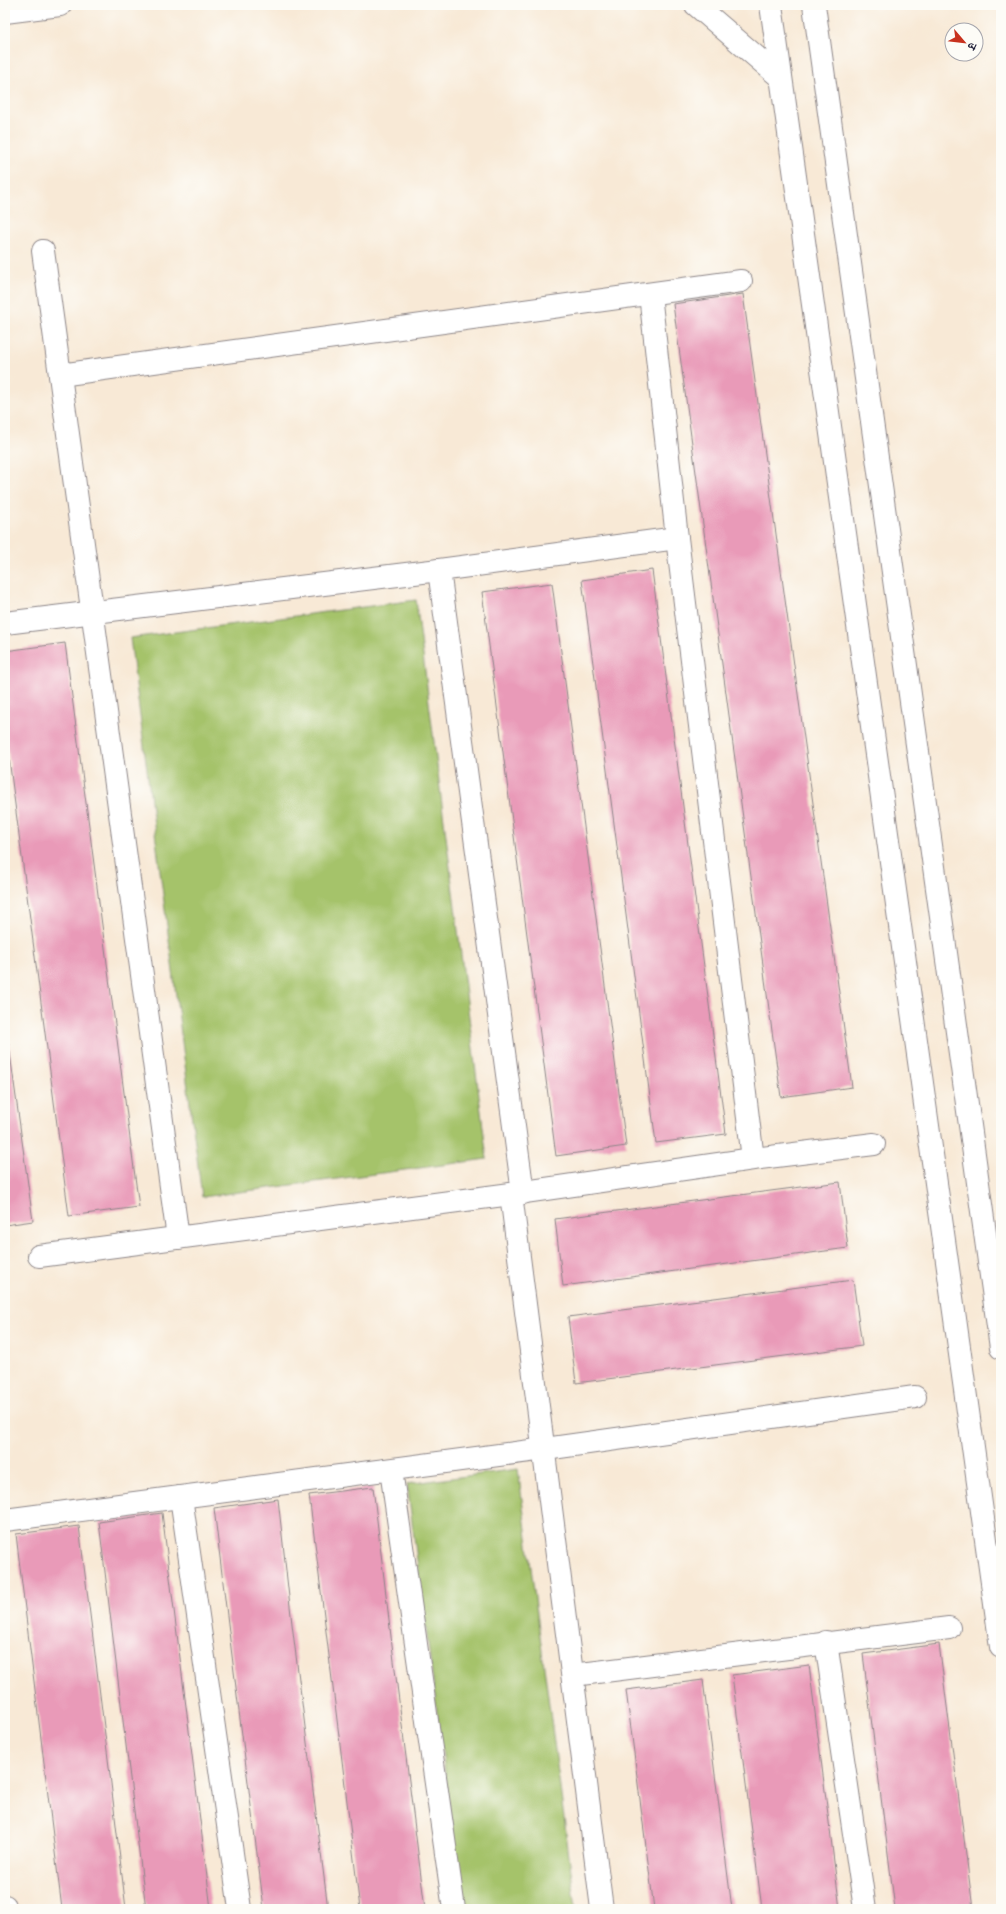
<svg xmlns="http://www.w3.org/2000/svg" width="1006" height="1914" font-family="Dekko,'Playpen Sans Deva',sans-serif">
	<rect width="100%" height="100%" fill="#fdfcf7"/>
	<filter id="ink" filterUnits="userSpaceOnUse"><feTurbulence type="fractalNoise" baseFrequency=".025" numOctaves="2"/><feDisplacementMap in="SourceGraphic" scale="8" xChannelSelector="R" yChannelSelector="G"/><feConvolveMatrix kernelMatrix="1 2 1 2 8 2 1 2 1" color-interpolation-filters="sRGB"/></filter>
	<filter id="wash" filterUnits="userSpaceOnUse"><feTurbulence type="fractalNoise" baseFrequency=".012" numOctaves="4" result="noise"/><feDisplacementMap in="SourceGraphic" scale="16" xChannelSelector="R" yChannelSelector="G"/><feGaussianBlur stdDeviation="0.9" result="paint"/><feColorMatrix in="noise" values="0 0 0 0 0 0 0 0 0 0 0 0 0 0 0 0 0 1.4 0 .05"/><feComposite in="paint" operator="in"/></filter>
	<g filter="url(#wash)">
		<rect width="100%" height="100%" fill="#f8e9d6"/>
		<g fill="#a5c36a" stroke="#647252">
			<path d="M416 600 487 1159 202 1197 130 638Z"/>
			<path d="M518 1469 576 1909H463L407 1484Z"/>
		</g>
		<g id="blocks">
			<g fill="#e99ab8">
				<path d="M743 294 852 1087 781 1097 673 304Z"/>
				<path d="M652 570 726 1134 656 1143 582 580Z"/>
				<path d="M552 583 626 1146 556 1156 482 592Z"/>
				<path d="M65 643 139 1207 69 1216 5 728V651Z"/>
				<path d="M5 1017 33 1221 5 1225Z"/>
				<path d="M840 1182 848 1248 563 1286 555 1219Z"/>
				<path d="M853 1280 862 1346 576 1383 568 1317Z"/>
				<path d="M373 1487 393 1653 425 1909H360L340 1744 309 1495Z"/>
				<path d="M278 1499 292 1624 328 1909H264L229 1632 214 1508Z"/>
				<path d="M162 1513 193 1763 211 1909H146L119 1688 99 1522Z"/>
				<path d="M79 1526 110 1775 126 1909H62L21 1576 16 1534Z"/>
				<path d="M939 1644 973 1909H895L863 1654Z"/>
				<path d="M809 1665 840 1909H762L732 1675Z"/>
				<path d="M703 1680 732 1909H654L626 1690Z"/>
			</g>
		</g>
	</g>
	<g filter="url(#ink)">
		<use href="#blocks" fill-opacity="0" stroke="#8d8688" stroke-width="1"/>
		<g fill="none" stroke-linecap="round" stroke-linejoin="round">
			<defs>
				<g id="street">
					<path d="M43 251 178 1238"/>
					<path d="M650 294 677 538 753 1159"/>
					<path d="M60 375 741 281"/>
					<path d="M439 570 523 1193"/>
					<path d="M5 623 439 570 677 538"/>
					<path d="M511 1194 602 1909"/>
					<path d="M39 1256 511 1194 753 1159 874 1144"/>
					<path d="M391 1470 454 1909"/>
					<path d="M181 1497 240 1909"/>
					<path d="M5 1520 545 1449 915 1397"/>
					<path d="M826 1642 865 1909"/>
					<path d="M573 1675 949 1628"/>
					<path d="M5 1906V1909"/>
				</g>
				<g id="secondary">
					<path d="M696 5 781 78"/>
					<path d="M771 5 1001 1647"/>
					<path d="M814 5 1001 1348"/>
					<path d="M5 12 60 5"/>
				</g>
			</defs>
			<use href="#street" stroke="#8d8688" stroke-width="24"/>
			<use href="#secondary" stroke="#8d8688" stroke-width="24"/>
			<use href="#street" stroke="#fff" stroke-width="22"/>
			<use href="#secondary" stroke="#fff" stroke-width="22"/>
		</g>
	</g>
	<rect width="1006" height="1914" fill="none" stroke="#fdfcf7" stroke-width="20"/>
	<g transform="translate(964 42) rotate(118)"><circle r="19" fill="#fdfcf7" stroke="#a5a5ac"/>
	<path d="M0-3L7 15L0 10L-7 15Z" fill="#c8321e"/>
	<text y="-6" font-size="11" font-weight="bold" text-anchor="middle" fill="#22223b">उ</text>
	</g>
</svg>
